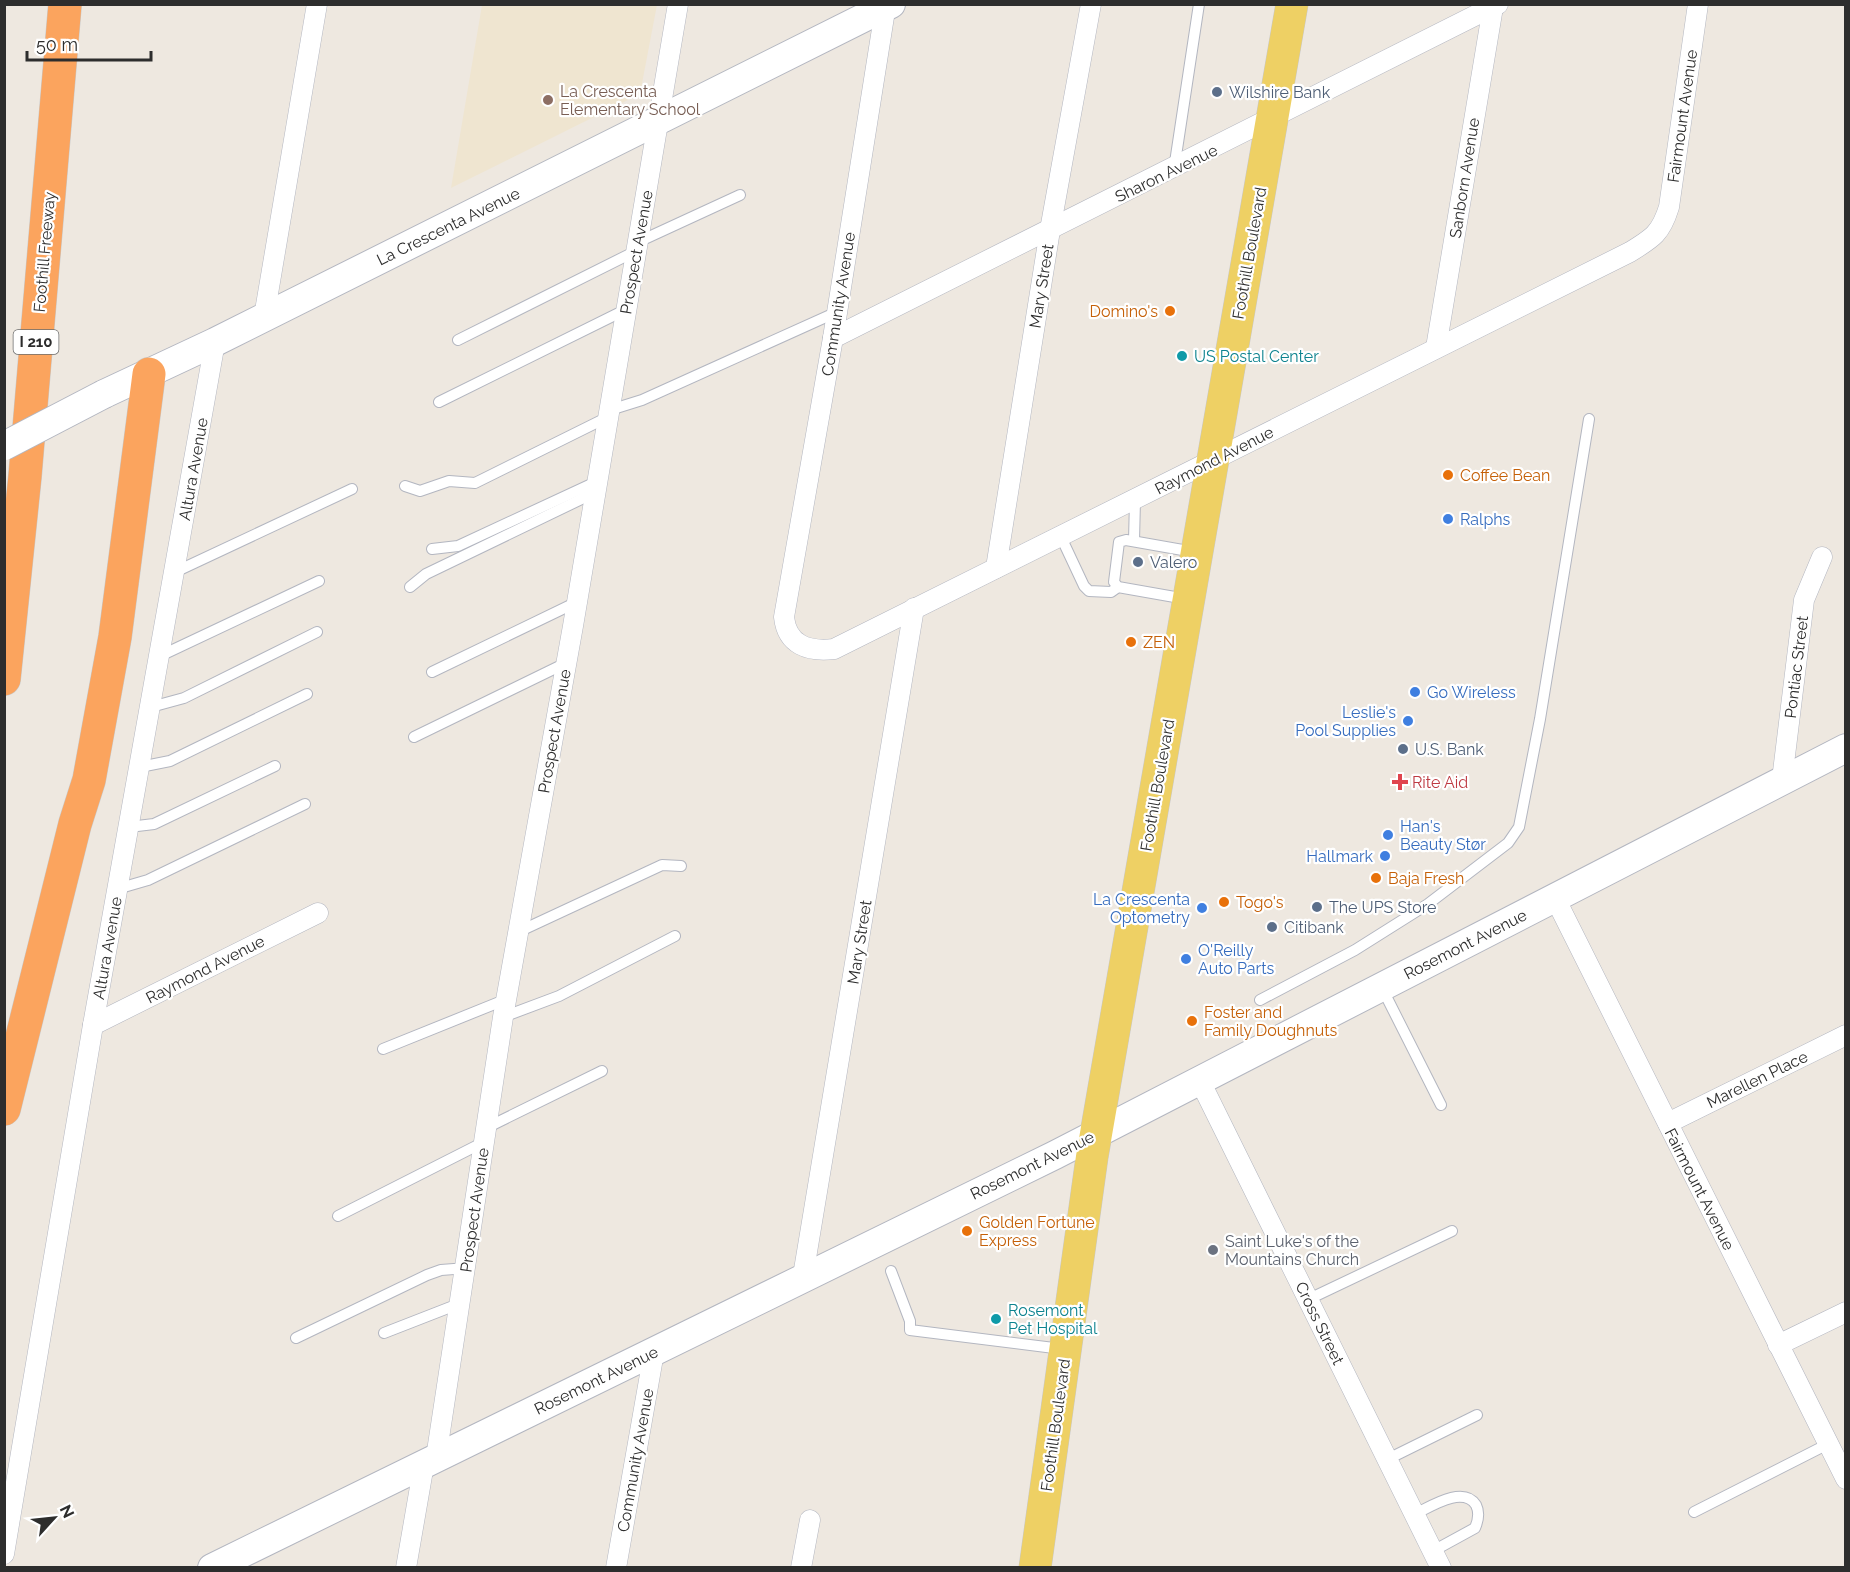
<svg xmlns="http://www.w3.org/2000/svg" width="1850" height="1572" font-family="Raleway,sans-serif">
	<rect width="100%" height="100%" fill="#eee8e0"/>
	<path fill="#efe5d0" d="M482 5H657L640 94 451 188Z"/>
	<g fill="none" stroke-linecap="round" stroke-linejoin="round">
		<defs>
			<g id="lane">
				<path d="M1174 169 1199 4"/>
				<path d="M638 242 740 195"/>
				<path d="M458 340 636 251"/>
				<path d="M439 402 627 309"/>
				<path d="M610 410 642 400 837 312"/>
				<path d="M405 486 420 491 449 481 475 483 608 417"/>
				<path d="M1061 537 1084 586 1089 591 1111 592 1118 587"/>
				<path d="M1134 541 1135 500"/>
				<path d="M432 549 458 546 598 481"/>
				<path d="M175 572 352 489"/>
				<path d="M410 587 426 574 596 492"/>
				<path d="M1186 599 1118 587 1114 582 1119 542 1126 540 1194 552"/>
				<path d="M160 656 319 581"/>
				<path d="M432 672 577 602"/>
				<path d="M151 707 184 698 317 632"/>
				<path d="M414 737 566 663"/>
				<path d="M140 767 170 761 307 694"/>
				<path d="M129 827 154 824 275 766"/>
				<path d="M117 889 148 880 305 804"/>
				<path d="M518 932 662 865 681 866"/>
				<path d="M1382 988 1441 1105"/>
				<path d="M1260 1000 1355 950 1428 904 1508 843 1519 827 1540 719 1589 419"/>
				<path d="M503 1017 559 996 675 936"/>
				<path d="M383 1049 507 999"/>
				<path d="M486 1128 602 1071"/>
				<path d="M338 1216 484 1142"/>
				<path d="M891 1271 910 1321V1330L1062 1349"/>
				<path d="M1309 1299 1452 1231"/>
				<path d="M384 1333 461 1303"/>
				<path d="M296 1338 427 1275 441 1270 467 1268"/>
				<path d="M1388 1459 1477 1415"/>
				<path d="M1694 1512 1828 1444"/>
				<path d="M1415 1514C1430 1507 1463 1485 1476 1505 1480 1513 1478 1521 1475 1528L1433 1551"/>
			</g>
			<g id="street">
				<path d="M886 4 833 338 784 617C787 645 808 652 834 649L1630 252C1653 238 1661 233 1669 207L1698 4"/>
				<path d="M264 317 317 4"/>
				<path d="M833 338 1498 4"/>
				<path d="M1436 348 1493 7"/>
				<path d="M996 568 1050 230 1091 4"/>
				<path d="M1782 780 1804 600 1822 557"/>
				<path d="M1555 898 1846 1479"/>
				<path d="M93 1025 318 913"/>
				<path d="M1199 1079 1441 1568"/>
				<path d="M1668 1123 1846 1035"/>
				<path d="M803 1276 914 608"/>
				<path d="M1778 1345 1846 1312"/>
				<path d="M436 1458 503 1017 573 626 678 4"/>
				<path d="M4 1554 93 1025 215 342"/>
				<path d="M406 1568 424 1464"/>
				<path d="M616 1568 654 1352"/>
				<path d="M801 1568 810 1520"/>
			</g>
			<g id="secondary">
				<path d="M104 394 215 342 891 4"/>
				<path d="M212 1568 1055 1155 1846 748"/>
			</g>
			<path id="primary" d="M1035 1568 1092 1157 1292 4"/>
			<g id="highway">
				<path d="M4 679 25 476 65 4"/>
				<path d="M4 1109 75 824 89 780 115 637 149 374"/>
			</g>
		</defs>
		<use href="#lane" stroke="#b3b6c0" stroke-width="12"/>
		<use href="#street" stroke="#b3b6c0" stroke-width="21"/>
		<use href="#secondary" stroke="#b3b6c0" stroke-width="30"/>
		<use href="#primary" stroke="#c8c8c8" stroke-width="33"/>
		<use href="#highway" stroke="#c8c8c8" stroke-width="34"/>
		<use href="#lane" stroke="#fff" stroke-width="10"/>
		<use href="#street" stroke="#fff" stroke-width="20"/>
		<use href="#secondary" stroke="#fff" stroke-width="28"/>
		<use href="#primary" stroke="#eed064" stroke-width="32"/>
		<use href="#highway" stroke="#fba45e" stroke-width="33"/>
		<defs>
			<path id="secondary-bridge" d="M4 446 104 394"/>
		</defs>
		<use href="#secondary-bridge" stroke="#b3b6c0" stroke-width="30" stroke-linecap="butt"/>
		<use href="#secondary-bridge" stroke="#fff" stroke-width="28"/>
	</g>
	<g fill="#5c6f8a" stroke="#fff" stroke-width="2">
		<circle cx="1217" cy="92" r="6"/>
		<circle cx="1138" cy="562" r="6"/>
		<circle cx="1403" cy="749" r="6"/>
		<circle cx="1317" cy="907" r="6"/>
		<circle cx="1272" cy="927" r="6"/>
	</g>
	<circle fill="#8d6e63" stroke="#fff" stroke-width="2" cx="548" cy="100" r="6"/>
	<g fill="#e8710a" stroke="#fff" stroke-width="2">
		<circle cx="1170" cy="311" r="6"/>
		<circle cx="1448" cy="475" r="6"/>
		<circle cx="1131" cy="642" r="6"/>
		<circle cx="1376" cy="878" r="6"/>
		<circle cx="1224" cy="902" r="6"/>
		<circle cx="1192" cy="1021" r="6"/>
		<circle cx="967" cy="1231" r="6"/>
	</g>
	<g fill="#0f9aa8" stroke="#fff" stroke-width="2">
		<circle cx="1182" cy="356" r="6"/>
		<circle cx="996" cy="1319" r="6"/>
	</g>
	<g fill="#3f7fe0" stroke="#fff" stroke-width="2">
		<circle cx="1448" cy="519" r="6"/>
		<circle cx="1415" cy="692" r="6"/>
		<circle cx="1408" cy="721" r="6"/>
		<circle cx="1388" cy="835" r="6"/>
		<circle cx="1385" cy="856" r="6"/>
		<circle cx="1202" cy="908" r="6"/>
		<circle cx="1186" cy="959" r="6"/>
	</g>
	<path fill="#e0444e" stroke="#fff" stroke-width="2" d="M1397 773h6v6h6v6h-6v6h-6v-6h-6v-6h6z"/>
	<circle fill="#6b7280" stroke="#fff" stroke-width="2" cx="1213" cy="1250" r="6"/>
	<g text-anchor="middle" stroke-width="4.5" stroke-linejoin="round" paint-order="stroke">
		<rect fill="#fff" stroke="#6c6c6c" stroke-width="1.5" x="13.5" y="330" width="45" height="24" rx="4.5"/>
		<g font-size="15" font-weight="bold" fill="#2d2d2d">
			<text x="36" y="347">I 210</text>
		</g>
		<g font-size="16" fill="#785e54" stroke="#fff" text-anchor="start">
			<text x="560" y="97">La Crescenta<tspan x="560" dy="18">Elementary School</tspan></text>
		</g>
		<g font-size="16" fill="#4e5e75" stroke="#fff" text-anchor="start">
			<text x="1229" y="98">Wilshire Bank</text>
			<text x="1150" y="568">Valero</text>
			<text x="1415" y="755">U.S. Bank</text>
			<text x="1329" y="913">The UPS Store</text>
			<text x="1284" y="933">Citibank</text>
		</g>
		<g font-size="16" fill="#2d2d2d" stroke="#fff">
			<text transform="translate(1682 116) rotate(-82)" y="6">Fairmount Avenue</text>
			<text transform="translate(1166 173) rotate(-26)" y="6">Sharon Avenue</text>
			<text transform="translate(1464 178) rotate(-81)" y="6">Sanborn Avenue</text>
			<text transform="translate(448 226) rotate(-26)" y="6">La Crescenta Avenue</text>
			<text transform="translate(44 252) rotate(-85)" y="6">Foothill Freeway</text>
			<text transform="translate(636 252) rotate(-80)" y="6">Prospect Avenue</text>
			<text transform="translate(1249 253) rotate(-80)" y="6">Foothill Boulevard</text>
			<text transform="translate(1041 286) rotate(-81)" y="6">Mary Street</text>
			<text transform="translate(838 304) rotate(-81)" y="6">Community Avenue</text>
			<text transform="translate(1214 460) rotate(-27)" y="6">Raymond Avenue</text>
			<text transform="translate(193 469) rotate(-80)" y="6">Altura Avenue</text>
			<text transform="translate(1796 667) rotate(-83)" y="6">Pontiac Street</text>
			<text transform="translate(554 731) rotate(-80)" y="6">Prospect Avenue</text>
			<text transform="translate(1157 785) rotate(-80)" y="6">Foothill Boulevard</text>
			<text transform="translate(859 942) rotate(-81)" y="6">Mary Street</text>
			<text transform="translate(1465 944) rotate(-27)" y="6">Rosemont Avenue</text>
			<text transform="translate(107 948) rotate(-80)" y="6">Altura Avenue</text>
			<text transform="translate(205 969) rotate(-27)" y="6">Raymond Avenue</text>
			<text transform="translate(1757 1079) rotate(-26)" y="6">Marellen Place</text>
			<text transform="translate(1032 1165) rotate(-26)" y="6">Rosemont Avenue</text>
			<text transform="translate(1700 1189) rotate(63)" y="6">Fairmount Avenue</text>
			<text transform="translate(474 1210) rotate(-82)" y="6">Prospect Avenue</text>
			<text transform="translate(1320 1323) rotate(64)" y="6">Cross Street</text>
			<text transform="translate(596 1380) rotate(-26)" y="6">Rosemont Avenue</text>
			<text transform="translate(1055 1425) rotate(-82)" y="6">Foothill Boulevard</text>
			<text transform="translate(635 1460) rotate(-80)" y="6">Community Avenue</text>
		</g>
		<g font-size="16" fill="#c56008" stroke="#fff" text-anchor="start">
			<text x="1158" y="317" text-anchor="end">Domino's</text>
			<text x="1460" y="481">Coffee Bean</text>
			<text x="1143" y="648">ZEN</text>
			<text x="1388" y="884">Baja Fresh</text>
			<text x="1236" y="908">Togo's</text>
			<text x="1204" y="1018">Foster and<tspan x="1204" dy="18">Family Doughnuts</tspan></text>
			<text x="979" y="1228">Golden Fortune<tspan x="979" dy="18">Express</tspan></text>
		</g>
		<g font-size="16" fill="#0d838f" stroke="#fff" text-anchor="start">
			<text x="1194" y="362">US Postal Center</text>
			<text x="1008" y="1316">Rosemont<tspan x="1008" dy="18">Pet Hospital</tspan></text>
		</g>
		<g font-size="16" fill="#366cbe" stroke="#fff" text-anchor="start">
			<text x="1460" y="525">Ralphs</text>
			<text x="1427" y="698">Go Wireless</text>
			<text x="1396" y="718" text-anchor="end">Leslie's<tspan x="1396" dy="18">Pool Supplies</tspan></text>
			<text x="1400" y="832">Han's<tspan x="1400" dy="18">Beauty Stør</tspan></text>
			<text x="1373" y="862" text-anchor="end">Hallmark</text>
			<text x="1190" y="905" text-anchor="end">La Crescenta<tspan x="1190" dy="18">Optometry</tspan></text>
			<text x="1198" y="956">O'Reilly<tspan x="1198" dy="18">Auto Parts</tspan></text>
		</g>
		<g font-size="16" fill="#be3a42" stroke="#fff" text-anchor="start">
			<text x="1412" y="788">Rite Aid</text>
		</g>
		<g font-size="16" fill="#5b616d" stroke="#fff" text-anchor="start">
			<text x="1225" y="1247">Saint Luke's of the<tspan x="1225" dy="18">Mountains Church</tspan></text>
		</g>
	</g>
	<rect width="1850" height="1572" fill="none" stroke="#2d2d2d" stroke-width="12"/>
	<g transform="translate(54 1518) rotate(63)" stroke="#ffffff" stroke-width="4.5" paint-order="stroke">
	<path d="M0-4.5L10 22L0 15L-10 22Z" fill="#2d2d2d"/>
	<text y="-9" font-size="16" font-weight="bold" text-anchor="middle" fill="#2d2d2d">N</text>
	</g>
	<path d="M27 51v9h124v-9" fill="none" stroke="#2d2d2d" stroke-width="3"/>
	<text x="36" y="51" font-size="18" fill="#2d2d2d" stroke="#ffffff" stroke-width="4.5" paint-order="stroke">50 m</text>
</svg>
